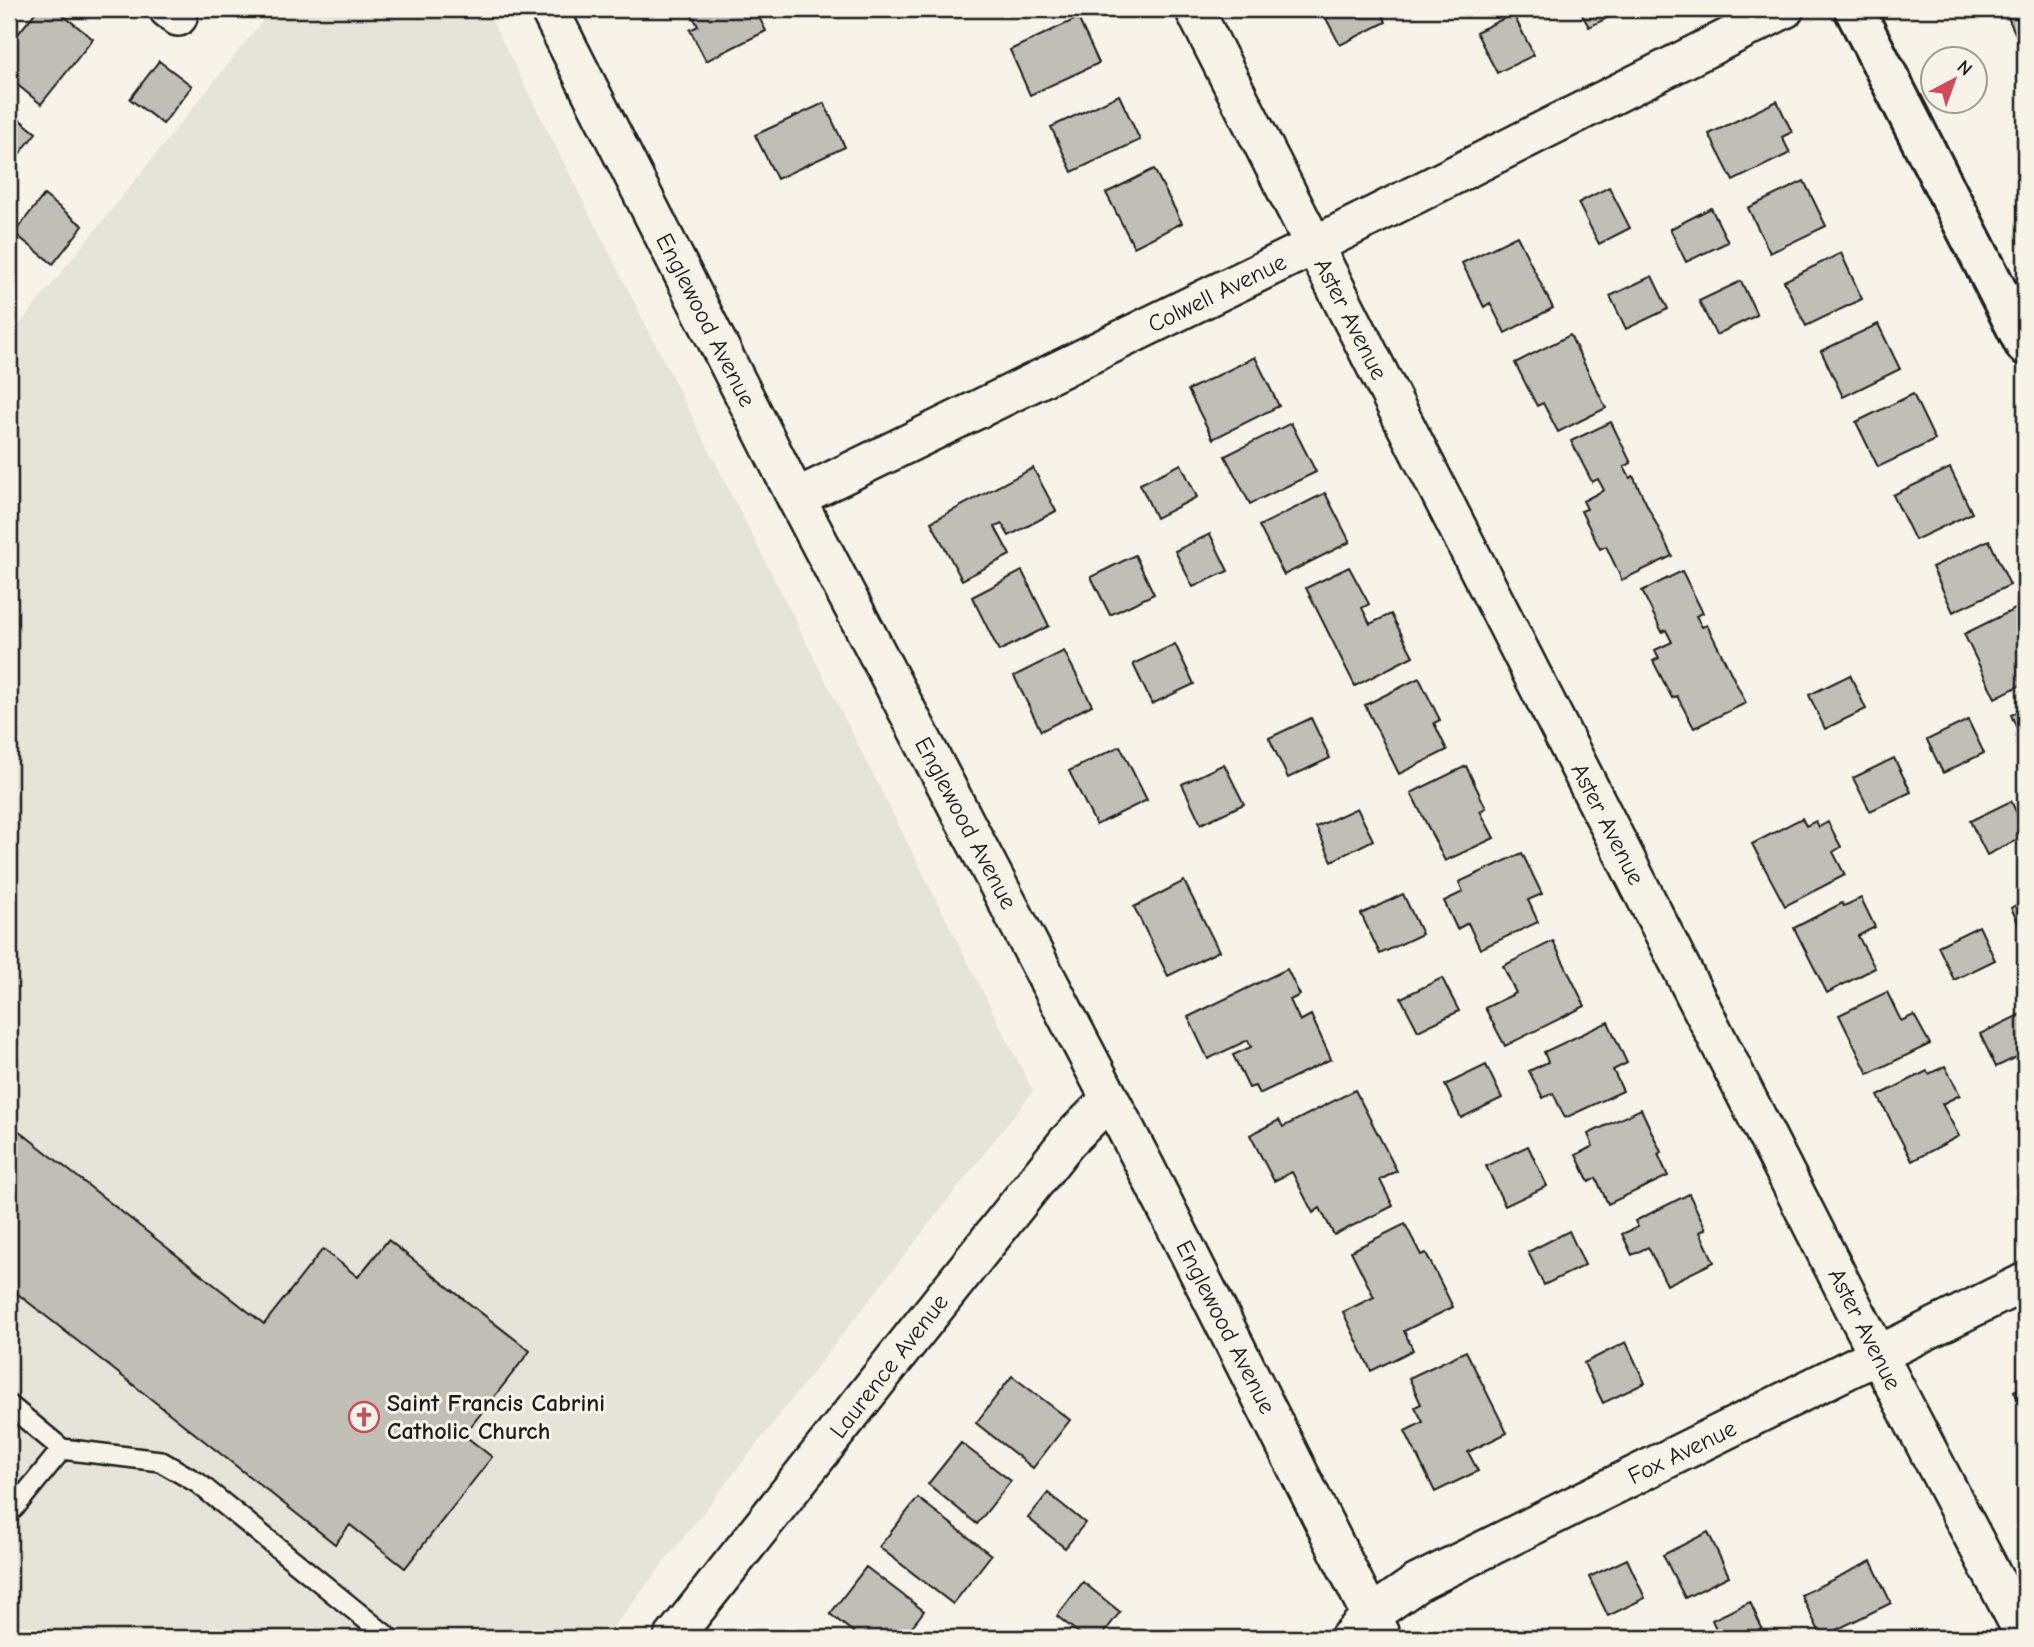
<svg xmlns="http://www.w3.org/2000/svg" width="2034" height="1647" viewBox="0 0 2034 1647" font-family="'Comic Neue',sans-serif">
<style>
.built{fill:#e6e3d9}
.building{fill:#c0beb5;stroke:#1c1c1c;stroke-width:2}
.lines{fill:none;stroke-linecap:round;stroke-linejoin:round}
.service-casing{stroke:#1c1c1c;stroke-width:24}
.minor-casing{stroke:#1c1c1c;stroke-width:42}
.tertiary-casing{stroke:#1c1c1c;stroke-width:44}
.service{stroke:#f7f3e8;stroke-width:19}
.minor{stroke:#f7f3e8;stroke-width:37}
.tertiary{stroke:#f7f3e8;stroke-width:38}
.labels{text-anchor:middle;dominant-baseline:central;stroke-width:6;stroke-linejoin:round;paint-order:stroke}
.street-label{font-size:24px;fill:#1c1c1c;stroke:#f7f3e8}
.poi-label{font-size:24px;font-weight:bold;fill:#1c1c1c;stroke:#f7f3e8;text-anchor:start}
</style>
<rect width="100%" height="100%" fill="#f7f3e8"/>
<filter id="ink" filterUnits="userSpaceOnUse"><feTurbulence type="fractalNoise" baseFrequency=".0143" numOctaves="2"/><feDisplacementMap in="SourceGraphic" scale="14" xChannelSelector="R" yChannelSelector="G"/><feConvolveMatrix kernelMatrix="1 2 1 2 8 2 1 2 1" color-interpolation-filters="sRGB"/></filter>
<g filter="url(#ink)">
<path class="built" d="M272 9H486L1033 1091 605 1638H9V338Z"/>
<path class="building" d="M38 9H55L93 39 41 104 9 78V45Z
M689 9H755L766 31 706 61 690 30 698 26Z
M1321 9H1380L1386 22 1340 45Z
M1579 9H1625L1589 27Z
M2004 9H2025V35L2018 39Z
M1513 14 1534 55 1497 73 1476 32Z
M1078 18 1099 63 1030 95 1010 50Z
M159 61 192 86 163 124 130 99Z
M1119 95 1140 140 1072 172 1051 127Z
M1777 101 1792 132 1782 137 1790 153 1733 181 1709 134Z
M824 103 845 147 777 179 755 135Z
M9 111 36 133 9 167Z
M1154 169 1182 223 1134 247 1106 193Z
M1804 181 1826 226 1770 253 1748 208Z
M1609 187 1630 228 1599 244 1578 203Z
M44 195 83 226 53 264 14 233Z
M1711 208 1728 242 1686 262 1670 229Z
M1517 236 1553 308 1505 333 1490 303 1484 307 1462 263Z
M1841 253 1862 299 1806 326 1784 281Z
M1652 276 1668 309 1626 329 1610 296Z
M1741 281 1757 315 1716 335 1699 301Z
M1878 324 1900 369 1843 397 1821 351Z
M1570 335 1606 408 1558 432 1543 403 1537 406 1515 363Z
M1255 357 1279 406 1213 439 1188 390Z
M1913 394 1935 440 1878 467 1856 422Z
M1611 422 1631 463 1624 467 1630 478 1633 476 1672 556 1622 580 1606 546 1600 549 1581 511 1587 509 1583 501 1604 490 1598 479 1592 482 1571 441Z
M1291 423 1316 472 1250 504 1225 456Z
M1181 464 1197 497 1156 518 1140 484Z
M1033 468 1056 511 1009 536 1002 524 995 527 1010 555 962 580 931 522Z
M1950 468 1972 513 1915 540 1893 495Z
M1325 493 1350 542 1284 575 1259 526Z
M1210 534 1228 571 1193 587 1175 551Z
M1989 540 2010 585 1953 612 1932 567Z
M1135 555 1154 594 1110 615 1091 577Z
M1349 567 1369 604 1362 608 1370 624 1391 614 1413 656 1355 686 1306 588Z
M1022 571 1049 626 999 651 972 597Z
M1682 571 1703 613 1696 616 1702 627 1707 625 1746 703 1694 728 1677 696 1672 698 1653 661 1659 658 1655 650 1672 642 1666 630 1662 632 1642 591Z
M2019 607 2025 620V683L1995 698 1964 634Z
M1175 644 1194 684 1152 704 1133 664Z
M1064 651 1092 705 1041 731 1014 676Z
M1850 675 1866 709 1825 729 1809 695Z
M1419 678 1440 720 1434 723 1447 750 1399 774 1365 705Z
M2025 708V746L2011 715Z
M1311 718 1330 758 1288 778 1269 738Z
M1968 720 1984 753 1943 773 1927 740Z
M1120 746 1147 800 1096 825 1069 771Z
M1894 758 1911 792 1870 811 1853 778Z
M1224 764 1244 804 1201 824 1182 784Z
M1466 766 1486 808 1480 811 1494 838 1445 861 1411 793Z
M2011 801 2025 830V836L1987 855 1970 821Z
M1357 808 1373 840 1332 861 1316 827Z
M1802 818 1806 826 1816 821 1819 827 1828 822 1841 847 1833 852 1845 875 1785 906 1752 844Z
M1522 853 1542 894 1528 900 1538 922 1480 949 1468 923 1457 929 1444 901 1463 892 1459 882Z
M1184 881 1219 951 1168 976 1134 907Z
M1403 894 1422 934 1380 954 1361 914Z
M1861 898 1875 927 1858 936 1875 968 1827 993 1794 928 1842 903 1844 906Z
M2025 900V937L2011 908Z
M1979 926 1995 960 1954 980 1938 946Z
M1553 941 1585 1006 1505 1046 1485 1008 1516 993 1503 966Z
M1287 969 1300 995 1290 1000 1300 1021 1311 1015 1331 1059 1259 1094 1255 1086 1249 1088 1233 1055 1251 1047 1248 1040 1208 1059 1188 1017Z
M1442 978 1459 1011 1418 1031 1401 998Z
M1887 992 1901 1021 1914 1015 1930 1044 1868 1074 1839 1015Z
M2021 1014 2025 1023V1053L1996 1067 1980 1034Z
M1608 1022 1627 1063 1613 1070 1623 1091 1565 1118 1553 1093 1543 1098 1529 1071 1548 1062 1544 1052Z
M1486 1065 1502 1098 1461 1118 1445 1085Z
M1945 1066 1960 1095 1942 1104 1959 1136 1912 1161 1878 1096 1927 1071 1929 1074Z
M1355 1090 1397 1171 1380 1180 1393 1206 1334 1235 1320 1208 1313 1213 1292 1172 1274 1181 1250 1135 1279 1120 1283 1127Z
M1641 1109 1661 1152 1658 1154 1668 1176 1608 1204 1596 1178 1589 1182 1576 1155 1593 1146 1588 1134Z
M9 1123 264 1324 323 1249 358 1277 388 1240 530 1351 464 1435 492 1457 405 1568 350 1525 335 1544 9 1287Z
M1528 1146 1547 1186 1505 1206 1486 1166Z
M1689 1194 1706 1229 1700 1232 1714 1262 1667 1285 1648 1247 1632 1255 1622 1234 1638 1227 1635 1221Z
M1405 1224 1421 1255 1426 1253 1453 1307 1404 1331 1413 1350 1371 1371 1343 1312 1374 1297 1351 1251Z
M1569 1231 1585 1265 1544 1285 1528 1252Z
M1626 1342 1645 1383 1603 1403 1584 1363Z
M1466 1351 1507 1433 1468 1452 1478 1471 1435 1492 1405 1431 1423 1422 1415 1407 1421 1404 1409 1378Z
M1012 1376 1070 1420 1033 1468 976 1423Z
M2025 1385V1415L2014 1391Z
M961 1443 1011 1481 977 1524 928 1484Z
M1048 1493 1085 1523 1065 1548 1028 1518Z
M918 1498 991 1555 953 1604 879 1547Z
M1708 1532 1729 1576 1685 1598 1663 1555Z
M1627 1559 1645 1598 1608 1616 1589 1577Z
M1871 1561 1891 1603 1822 1637 1801 1595Z
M866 1567 924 1611 903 1638H861L830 1614Z
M1083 1582 1120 1612 1100 1638H1085L1057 1616Z
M1750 1602 1762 1628 1740 1638H1720L1712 1620Z"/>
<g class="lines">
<g class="service-casing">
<path id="service" d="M9 1405 62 1449 14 1508 9 1510
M62 1449 160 1461 198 1483 389 1638"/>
</g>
<g class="minor-casing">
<path id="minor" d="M168 9 178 17
M549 9 796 498 1145 1166 1382 1638
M1194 9 1856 1312 2025 1637
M796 498 1313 246 1785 9
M673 1638 1067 1142 1110 1099
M1349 1638 1371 1615 1417 1583 2025 1282"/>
</g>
<g class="tertiary-casing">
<path id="tertiary" d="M1854 9 2025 345"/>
</g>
<use href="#service" class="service"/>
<use href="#minor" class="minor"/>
<use href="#tertiary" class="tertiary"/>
</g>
</g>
<defs>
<g id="church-ring" transform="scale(1.575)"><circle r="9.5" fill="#f7f3e8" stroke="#d1495b" stroke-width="1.5"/><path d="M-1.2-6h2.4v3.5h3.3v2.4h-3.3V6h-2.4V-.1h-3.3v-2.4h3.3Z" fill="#d1495b"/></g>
</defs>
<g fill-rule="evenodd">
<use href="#church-ring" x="364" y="1417"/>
</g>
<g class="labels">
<g class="street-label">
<text transform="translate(1217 293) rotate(-26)">Colwell Avenue</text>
<text transform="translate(1351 319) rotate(63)">Aster Avenue</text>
<text transform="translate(706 320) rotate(63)">Englewood Avenue</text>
<text transform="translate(966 823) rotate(62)">Englewood Avenue</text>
<text transform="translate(1608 824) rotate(63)">Aster Avenue</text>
<text transform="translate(1226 1327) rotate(63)">Englewood Avenue</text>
<text transform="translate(1865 1329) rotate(63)">Aster Avenue</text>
<text transform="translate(889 1366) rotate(-52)">Laurence Avenue</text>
<text transform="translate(1682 1452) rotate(-26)">Fox Avenue</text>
</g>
<g class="poi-label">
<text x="387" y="1403">Saint Francis Cabrini<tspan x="387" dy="28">Catholic Church</tspan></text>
</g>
</g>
<rect width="2034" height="1647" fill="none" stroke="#f7f3e8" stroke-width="35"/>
<rect x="18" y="18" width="1999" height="1612" fill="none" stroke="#1c1c1c" stroke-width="2.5" filter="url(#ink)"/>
<g transform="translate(1954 80) rotate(41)"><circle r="33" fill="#f7f3e8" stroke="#9f9d96" stroke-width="2"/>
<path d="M0-5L12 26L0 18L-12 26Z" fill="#d1495b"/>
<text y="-10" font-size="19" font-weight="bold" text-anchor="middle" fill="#1c1c1c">N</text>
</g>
</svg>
